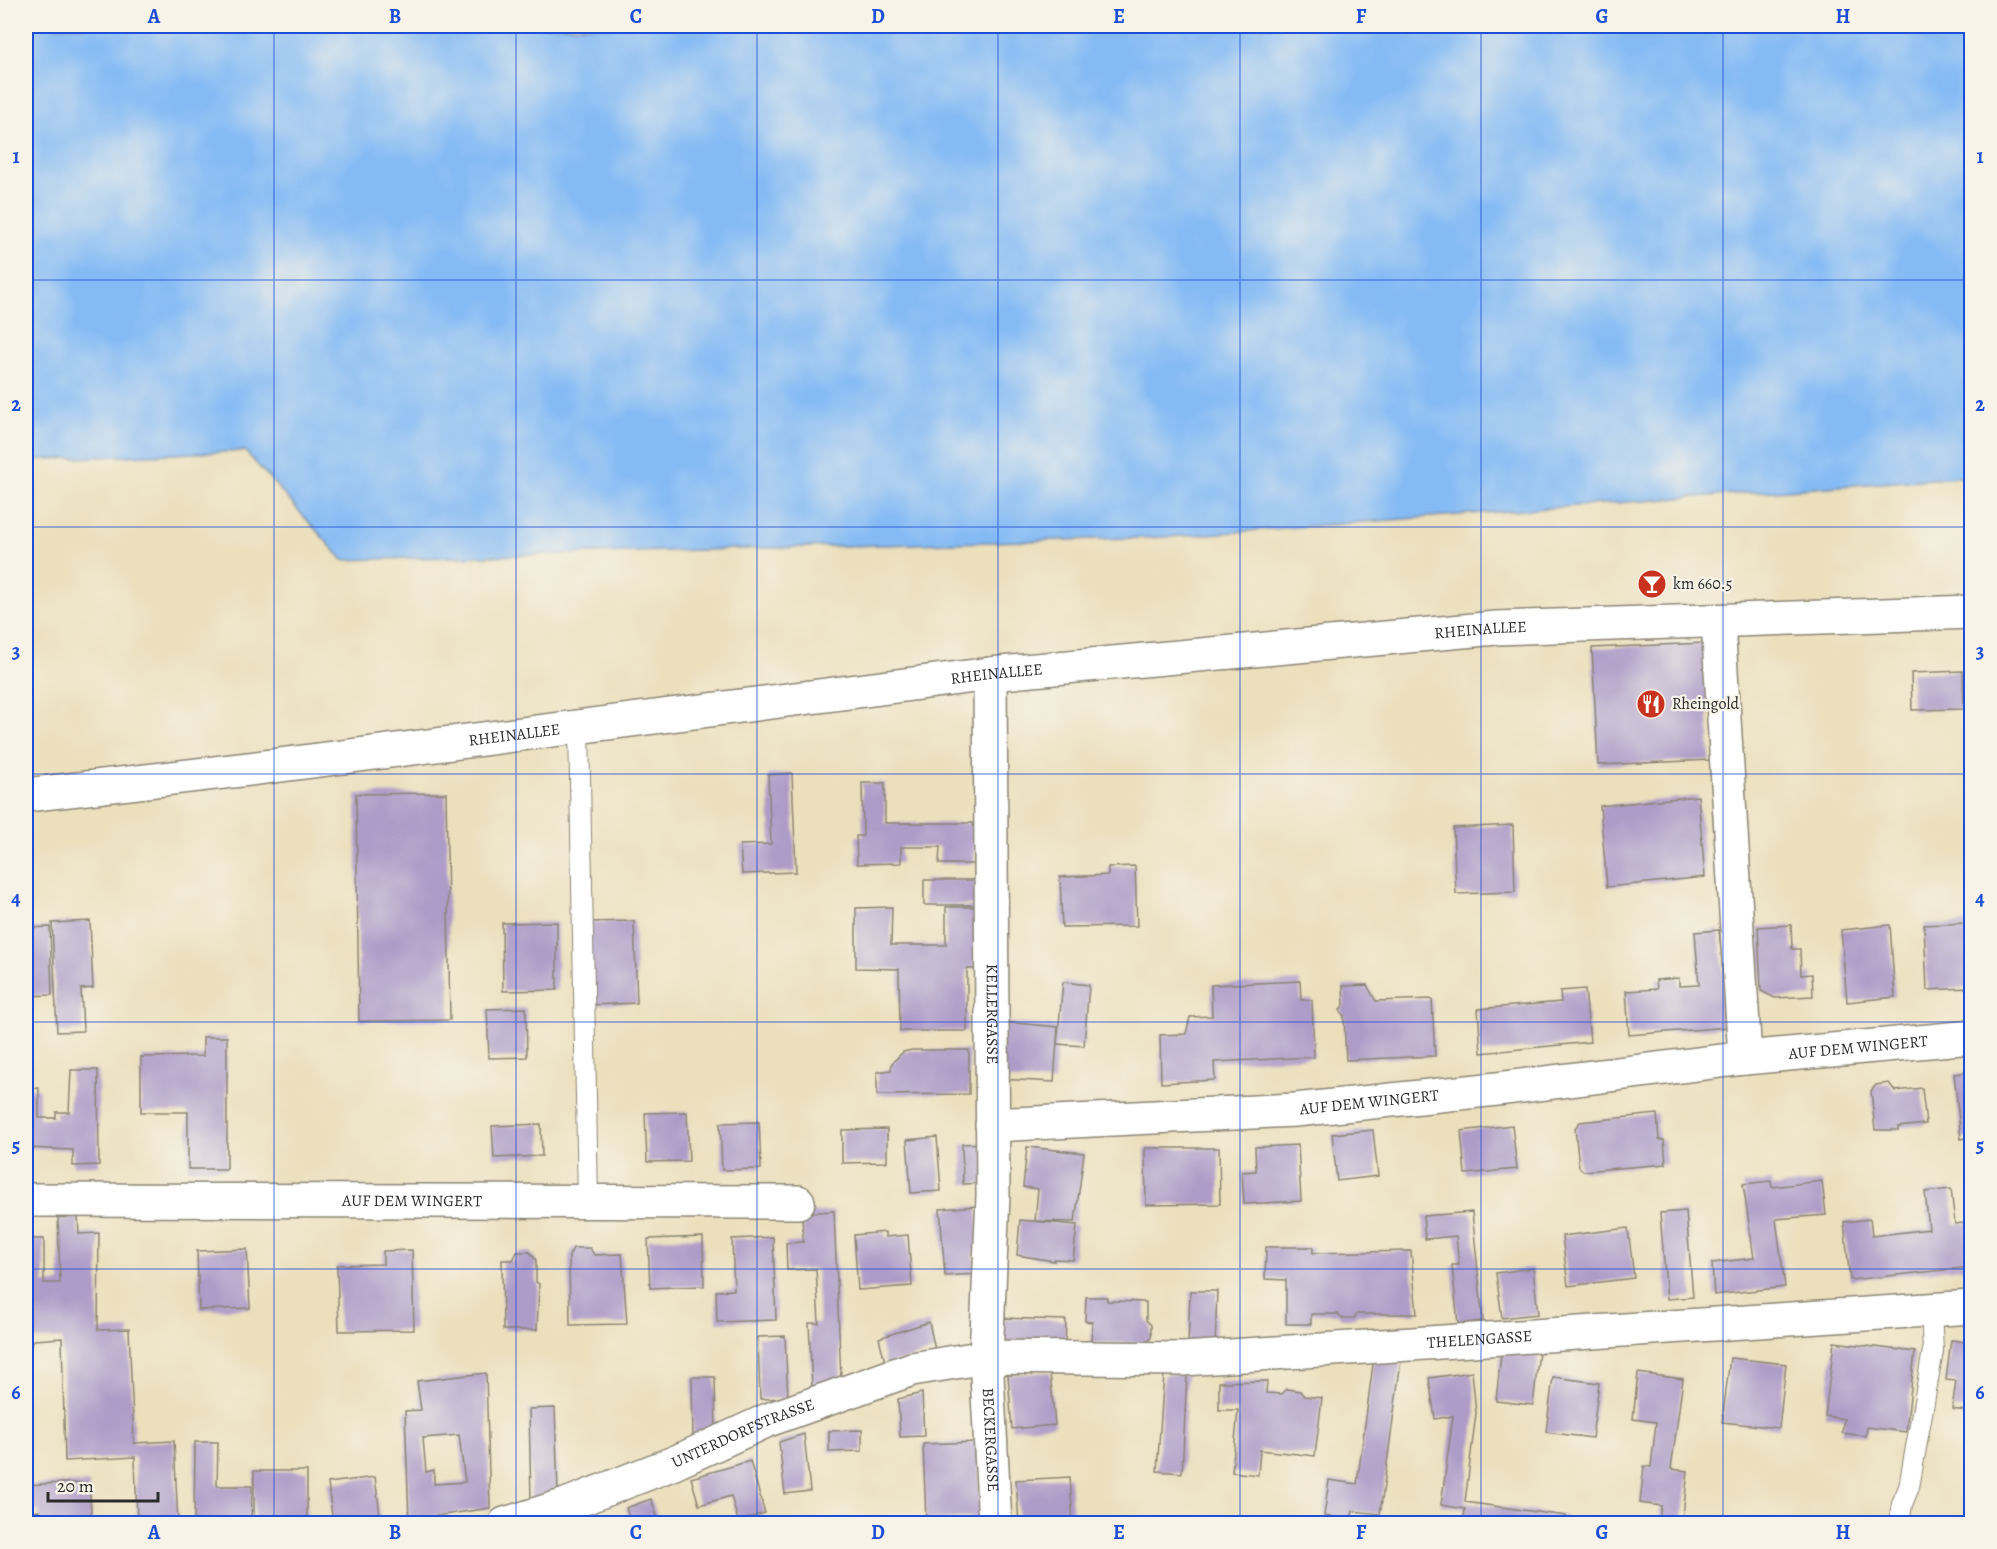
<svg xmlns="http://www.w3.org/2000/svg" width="1997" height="1549" viewBox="0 0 1997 1549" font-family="Alegreya,serif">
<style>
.water{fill:#85bbf4;stroke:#587390;stroke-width:1.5}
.building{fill:#ad9bc8;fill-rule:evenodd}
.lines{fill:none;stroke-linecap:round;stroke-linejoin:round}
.service-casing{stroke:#8b8574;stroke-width:22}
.minor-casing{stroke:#8b8574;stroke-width:36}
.service{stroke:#fff;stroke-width:20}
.minor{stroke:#fff;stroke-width:33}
.grid{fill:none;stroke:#1d4ed8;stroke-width:1.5;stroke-opacity:0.55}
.labels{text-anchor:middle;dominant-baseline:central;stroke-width:4.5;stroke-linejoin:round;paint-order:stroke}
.poi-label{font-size:16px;fill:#2b2b2b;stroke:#f7f3e8;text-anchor:start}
.street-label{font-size:16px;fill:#2b2b2b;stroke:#f7f3e8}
.neatline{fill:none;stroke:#1d4ed8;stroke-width:2}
.grid-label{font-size:20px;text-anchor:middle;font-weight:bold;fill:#1d4ed8}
</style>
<rect width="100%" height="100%" fill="#f7f3e8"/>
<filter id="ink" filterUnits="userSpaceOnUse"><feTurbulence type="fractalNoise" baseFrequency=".0167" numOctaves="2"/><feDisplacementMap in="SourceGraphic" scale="12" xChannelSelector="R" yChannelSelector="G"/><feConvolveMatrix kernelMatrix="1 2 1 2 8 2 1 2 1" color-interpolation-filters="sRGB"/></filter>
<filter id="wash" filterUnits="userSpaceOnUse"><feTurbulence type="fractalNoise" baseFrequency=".008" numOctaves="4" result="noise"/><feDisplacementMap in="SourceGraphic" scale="24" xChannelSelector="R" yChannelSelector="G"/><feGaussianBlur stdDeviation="1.35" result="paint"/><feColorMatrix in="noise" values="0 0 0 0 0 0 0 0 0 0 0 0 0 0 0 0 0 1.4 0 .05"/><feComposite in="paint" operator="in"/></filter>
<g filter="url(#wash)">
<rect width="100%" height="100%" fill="#ebdfbc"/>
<path class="water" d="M26 26H1971V476L1169 537 343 560 245 451 26 460Z"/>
<g id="blocks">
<path class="building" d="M1705 643 1710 760 1598 765 1592 648Z
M1963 671 1964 709 1912 710 1911 673Z
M792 773 796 872 742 874 740 845 771 844 768 775Z
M862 783H885V823H975L974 864H939L940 847H901V863L857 864 856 836H863Z
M446 793 450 1020 359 1021 356 794Z
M1698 796 1705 877 1607 887 1600 806Z
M1513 825 1515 892 1456 894 1453 828Z
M1135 866 1137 926 1062 927 1060 877 1108 875V867Z
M924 880H975L976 905H924Z
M892 907 891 945H946V907H976L975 969H967V1031H900L899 969 856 968V908Z
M90 921 93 988 81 989 83 1031 57 1032 52 923Z
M634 921 637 1003 591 1005 589 922Z
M557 922V990L503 991 502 923Z
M1966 923 1969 988 1927 990 1924 925Z
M1791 925 1792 949H1800L1801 975 1812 974 1813 996 1775 998 1761 991 1758 927Z
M1890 925 1895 997 1847 1002 1841 930Z
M50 927 52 995 26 996V928Z
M1719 930 1729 1027 1629 1035 1626 991 1657 989 1656 980 1679 978V986L1699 985 1695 932Z
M1300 981 1301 1000H1312L1314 1057 1214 1062 1215 1080 1161 1083 1160 1035 1186 1034 1190 1017 1212 1016 1211 985Z
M1063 982 1089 985 1084 1046 1057 1044Z
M1367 985 1376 1001 1432 999 1435 1056 1346 1060 1344 1016 1340 1010 1344 1004 1343 986Z
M1585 989 1590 1042 1481 1053 1478 1009 1561 1002 1560 991Z
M526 1008 527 1057 489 1058 487 1009Z
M1003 1022 1058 1027 1054 1082 998 1079Z
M203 1037H227V1169H188V1112H141V1057L203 1056Z
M912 1050H969V1094L877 1095V1072L891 1070 892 1063 903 1052Z
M71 1070H98L99 1165 73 1166V1150L26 1148V1089L39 1088V1118H56V1112H69Z
M1972 1072V1137L1961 1139 1954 1074Z
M1889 1083 1895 1091 1922 1088 1926 1124 1898 1127V1130H1875L1871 1091 1876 1085Z
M687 1112 689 1161 647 1162 645 1113Z
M1657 1114 1659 1140H1664L1666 1164 1583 1171 1579 1167 1575 1128 1580 1122Z
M759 1122 761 1169 722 1170 720 1123Z
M541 1124 542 1156 494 1158 492 1126Z
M1512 1125 1517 1169 1465 1174 1461 1131Z
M887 1129V1162L842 1163V1130Z
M1373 1130 1378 1176 1337 1181 1332 1134Z
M937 1137 941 1191 911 1193 907 1140Z
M984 1143 986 1183 963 1184 962 1144Z
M1298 1145 1301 1201 1244 1204 1242 1172 1256 1171 1255 1147Z
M1027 1147 1084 1153 1075 1222 1035 1221 1038 1189 1023 1187Z
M1145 1148H1219L1220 1204 1146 1205Z
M1771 1181 1772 1187 1822 1181 1826 1215 1776 1219 1785 1287 1714 1295 1712 1263 1754 1258 1743 1184Z
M1951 1189 1955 1224 1972 1222V1267L1850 1280 1844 1222 1870 1219 1872 1236 1929 1229 1925 1192Z
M978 1206 979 1250H974L976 1274 945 1276 940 1209Z
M834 1211 841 1380 812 1388 809 1323H819L816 1269 787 1270 786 1243 803 1242 802 1213Z
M1686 1211 1693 1297 1667 1299 1660 1213Z
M1472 1212 1483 1321 1458 1324 1452 1265H1459L1456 1236 1425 1239 1423 1216Z
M78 1216 79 1234 99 1233 98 1330 129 1329 134 1443 174 1441 178 1524H137L135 1457 65 1461 62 1338 34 1340 29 1348 26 1349V1239H44V1283H60L58 1217Z
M1020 1220 1077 1225 1073 1260 1054 1259V1261L1017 1255Z
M1628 1228 1634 1278 1568 1286 1562 1236Z
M885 1232V1237L908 1235 912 1286 858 1290 854 1235Z
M703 1237 704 1286 650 1288 648 1239Z
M773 1237 776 1320 717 1322 716 1291 734 1290 732 1239Z
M1266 1247H1313V1253L1411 1251 1417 1314H1357L1354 1318H1341L1338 1314H1311V1324H1286V1280L1265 1279Z
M573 1248H590L594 1255 622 1254 627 1324 570 1325 569 1256Z
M247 1249 250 1308 199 1310 197 1251Z
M412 1250 414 1330 339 1331 337 1265 383 1264V1251Z
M517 1252H530L536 1260V1282L539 1284 537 1330H503L502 1260H513Z
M1533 1268 1538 1314 1502 1318 1496 1273Z
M1190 1291H1217L1215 1348 1188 1349Z
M1086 1297H1107V1301L1146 1302V1320L1151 1325V1338L1145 1343H1091L1092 1322 1085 1321Z
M1003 1318 1066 1320 1065 1348 1002 1346Z
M929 1322 935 1350 886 1366 879 1338Z
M785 1336 788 1398 760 1399 758 1337Z
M1951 1340 1972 1343V1412L1952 1409 1956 1381 1946 1380Z
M1834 1342 1915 1352 1906 1432 1867 1427 1866 1436 1842 1433 1844 1419 1825 1416Z
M1539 1351 1533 1405 1496 1401 1501 1354Z
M1374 1357 1401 1361 1380 1514 1353 1511 1351 1519 1324 1516 1329 1480 1357 1484Z
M1730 1358 1786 1364 1779 1428 1722 1422Z
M1050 1372 1055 1425 1012 1429 1008 1375Z
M1472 1372 1476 1413 1465 1502 1566 1516V1524H1463L1465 1509 1441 1505 1453 1416 1435 1419 1429 1378Z
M486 1373 490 1508 409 1520 405 1411 421 1410 417 1381ZM459 1435 465 1482 434 1484V1470L426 1472 423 1438Z
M1638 1373 1683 1379 1671 1469 1688 1471 1682 1524H1659L1661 1506 1640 1503 1644 1466 1651 1467 1656 1422 1633 1419Z
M1164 1374 1187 1375 1182 1473 1157 1471Z
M692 1377H715L716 1438 693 1439Z
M1553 1377 1599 1383 1592 1438 1546 1432Z
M1267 1381 1266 1393 1282 1394 1287 1389 1300 1391 1304 1396 1322 1398 1315 1456 1260 1450 1258 1475 1232 1472 1238 1410H1219V1382Z
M922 1393 924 1436 900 1437 898 1399Z
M555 1408 558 1494 531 1502 529 1409Z
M862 1430V1451L829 1452V1431Z
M804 1434 810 1491 785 1494 779 1442Z
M195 1442H218L217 1486H252L251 1524H194Z
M978 1442 981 1517 926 1520 923 1444Z
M750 1461 765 1513 738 1521 731 1496 699 1505 691 1478Z
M254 1471H307V1524H254Z
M375 1477 381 1522 333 1524 328 1483Z
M1070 1477 1073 1524H1019L1016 1480Z
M63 1483H89L92 1524H39V1511L26 1512V1485Z
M651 1499 660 1524H631L626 1508Z
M606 1514 608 1524H579V1523Z"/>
</g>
</g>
<g filter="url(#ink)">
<use href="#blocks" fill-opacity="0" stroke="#8b8574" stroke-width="1.5"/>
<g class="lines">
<g class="service-casing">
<path id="service" d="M579 727 588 1201
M1899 1524 1902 1504 1909 1487 1933 1351 1931 1310"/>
</g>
<g class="minor-casing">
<g id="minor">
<path d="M1718 622 1745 1058"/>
<path id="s1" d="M990 674 993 1196 986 1357 995 1524"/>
<path id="s2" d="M26 795 249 769 990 674 1496 628 1972 612"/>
<path id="s3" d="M992 1125 1295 1110 1497 1089 1745 1058 1972 1037"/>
<path id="s4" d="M26 1200 798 1202"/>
<path id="s5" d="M505 1524 566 1505 674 1463 768 1420 912 1369 986 1357 1183 1359 1972 1307"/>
</g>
</g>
<use href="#service" class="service"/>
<use href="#minor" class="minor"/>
</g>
</g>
<path class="grid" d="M274 26V1524M516 26V1524M757 26V1524M998 26V1524M1240 26V1524M1481 26V1524M1723 26V1524M26 280H1972M26 527H1972M26 774H1972M26 1022H1972M26 1269H1972"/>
<defs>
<g id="bar-disc" transform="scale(1.5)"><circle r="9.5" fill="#c8321e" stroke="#f7f3e8"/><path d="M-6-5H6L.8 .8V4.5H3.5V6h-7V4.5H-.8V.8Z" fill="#fff"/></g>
<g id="restaurant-disc" transform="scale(1.5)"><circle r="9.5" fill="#c8321e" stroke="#f7f3e8"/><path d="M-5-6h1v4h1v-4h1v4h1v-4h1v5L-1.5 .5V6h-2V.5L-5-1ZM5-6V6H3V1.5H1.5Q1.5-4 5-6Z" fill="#fff"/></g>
</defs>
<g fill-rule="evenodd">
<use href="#bar-disc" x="1652" y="584"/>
<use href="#restaurant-disc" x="1651" y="704"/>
</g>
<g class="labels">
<g class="poi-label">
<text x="1673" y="584">km 660.5</text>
<text x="1672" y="704">Rheingold</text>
</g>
<g class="street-label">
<text stroke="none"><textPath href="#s2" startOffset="1464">RHEINALLEE</textPath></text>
<text stroke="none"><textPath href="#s2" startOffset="978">RHEINALLEE</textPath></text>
<text stroke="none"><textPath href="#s2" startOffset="492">RHEINALLEE</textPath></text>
<text stroke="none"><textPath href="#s1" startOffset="340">KELLERGASSE</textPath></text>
<text stroke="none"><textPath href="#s3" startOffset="870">AUF DEM WINGERT</textPath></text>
<text stroke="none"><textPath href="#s3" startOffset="378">AUF DEM WINGERT</textPath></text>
<text stroke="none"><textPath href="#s4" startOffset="386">AUF DEM WINGERT</textPath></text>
<text stroke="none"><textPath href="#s5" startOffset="1005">THELENGASSE</textPath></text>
<text stroke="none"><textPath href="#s5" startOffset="255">UNTERDORFSTRASSE</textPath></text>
<text stroke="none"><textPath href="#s1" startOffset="766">BECKERGASSE</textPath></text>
</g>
</g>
<rect width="1997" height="1549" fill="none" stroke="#f7f3e8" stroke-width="66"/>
<path d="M48 1492v9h110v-9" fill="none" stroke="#2b2b2b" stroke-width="3"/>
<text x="57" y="1492" font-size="18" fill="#2b2b2b" stroke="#f7f3e8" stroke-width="4.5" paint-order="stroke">20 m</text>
<rect x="33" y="33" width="1931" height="1483" class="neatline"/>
<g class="grid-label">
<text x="154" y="23">A</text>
<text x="395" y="23">B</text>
<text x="636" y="23">C</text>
<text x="878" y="23">D</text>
<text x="1119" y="23">E</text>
<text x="1361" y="23">F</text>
<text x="1602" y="23">G</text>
<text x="1843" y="23">H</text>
<text x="16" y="163">1</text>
<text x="1980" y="163">1</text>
<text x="16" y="411">2</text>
<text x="1980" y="411">2</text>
<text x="16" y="658">3</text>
<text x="1980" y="658">3</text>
<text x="16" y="905">4</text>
<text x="1980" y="905">4</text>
<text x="16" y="1152">5</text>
<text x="1980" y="1152">5</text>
<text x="16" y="1399">6</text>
<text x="1980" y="1399">6</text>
<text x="154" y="1539">A</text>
<text x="395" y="1539">B</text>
<text x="636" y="1539">C</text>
<text x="878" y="1539">D</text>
<text x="1119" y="1539">E</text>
<text x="1361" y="1539">F</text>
<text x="1602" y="1539">G</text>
<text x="1843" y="1539">H</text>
</g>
</svg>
